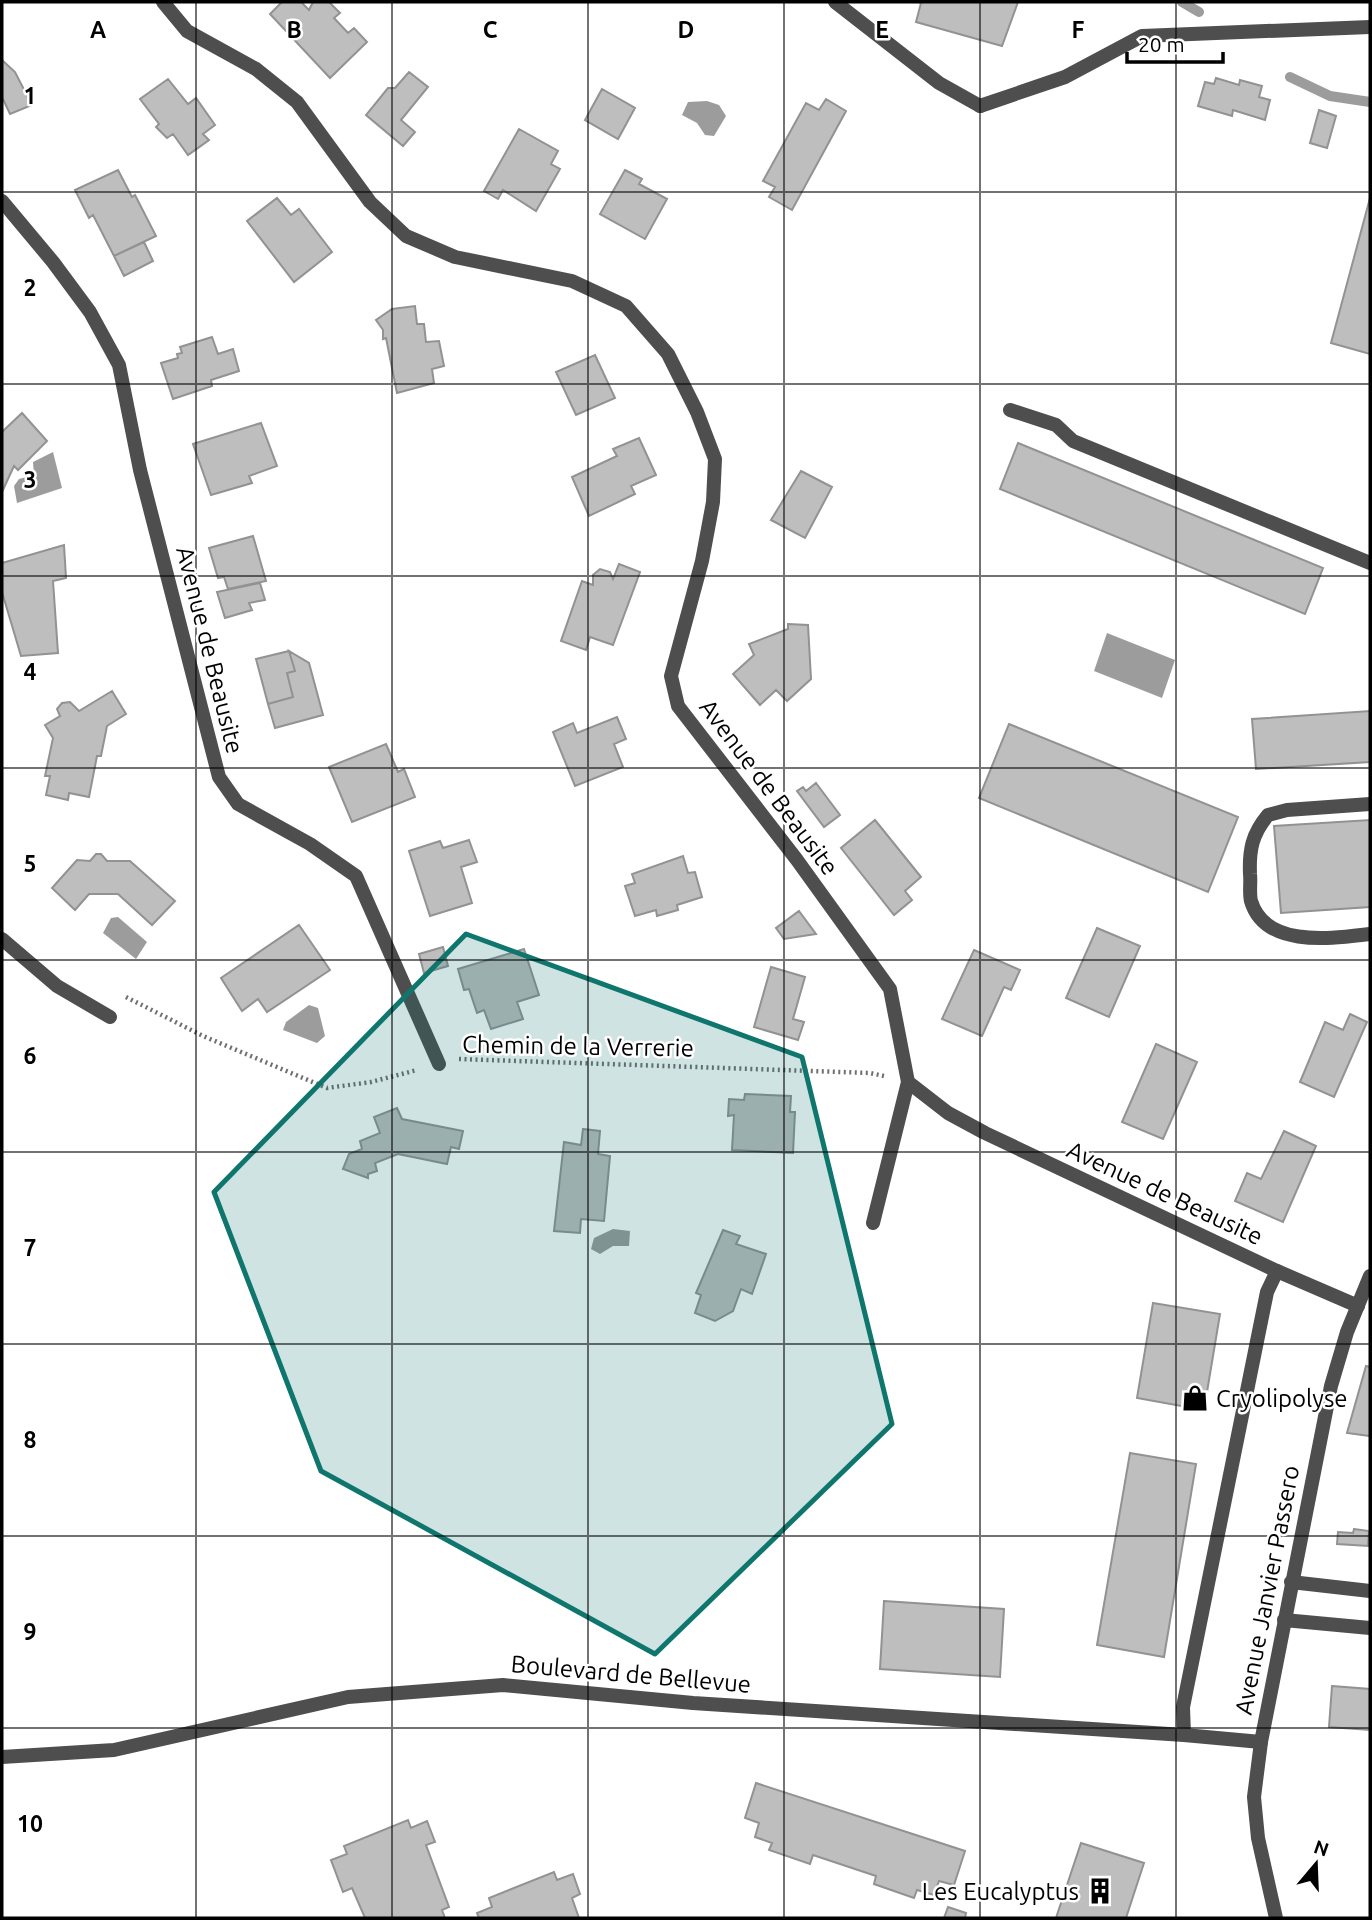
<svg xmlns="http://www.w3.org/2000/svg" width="1372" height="1920" viewBox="0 0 1372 1920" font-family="Ubuntu,sans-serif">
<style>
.water{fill:#9c9c9c}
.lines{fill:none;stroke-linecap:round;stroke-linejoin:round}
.stream{stroke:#9c9c9c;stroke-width:10}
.building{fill:#bebebe;stroke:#929292;stroke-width:2}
.path{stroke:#707070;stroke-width:4.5;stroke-dasharray:2 3.5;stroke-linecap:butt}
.service{stroke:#4e4e4e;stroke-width:14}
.minor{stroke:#4e4e4e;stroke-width:14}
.tertiary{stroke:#4e4e4e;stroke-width:14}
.marked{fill:#0f766e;fill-opacity:0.2;stroke:#0f766e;stroke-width:5;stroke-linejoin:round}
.grid{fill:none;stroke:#000;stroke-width:2;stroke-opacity:0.55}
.labels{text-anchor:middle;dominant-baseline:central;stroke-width:5;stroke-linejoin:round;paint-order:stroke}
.street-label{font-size:24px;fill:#000;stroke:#fff}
.poi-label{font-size:24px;fill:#000;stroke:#fff;text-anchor:start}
.grid-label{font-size:23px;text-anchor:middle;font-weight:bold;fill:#000;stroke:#fff;stroke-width:5;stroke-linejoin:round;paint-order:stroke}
</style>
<rect width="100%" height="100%" fill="#fff"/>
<path class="water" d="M707 101 719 105 726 116 714 136 705 135 697 123 682 115 688 102Z
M53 452 62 488 17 503 14 486 19 479 34 475 33 462Z
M1107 633 1175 660 1162 698 1094 671Z
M118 917 147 942 136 959 103 933 111 918Z
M309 1005 318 1008 325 1036 317 1043 283 1030 286 1022Z
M613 1229 630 1231 629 1246H613L600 1254 591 1249 594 1238Z"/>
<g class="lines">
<path class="stream" d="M1182 2 1199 12
M1290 77 1330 96 1370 102"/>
</g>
<path class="building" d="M282 2H301L309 10 313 2H329L340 13 334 18 348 33 354 28 367 42 330 78 270 14Z
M918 2H1018L1002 46 916 22 921 3Z
M2 60 15 72 32 105 10 114 2 97Z
M409 72 428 87 401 120 415 132 403 146 366 115 388 88H395Z
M1216 78 1239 85 1240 80 1262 86 1259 97 1270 100 1265 120 1233 110 1232 116 1198 106 1205 82 1214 84Z
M168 79 188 104 196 98 215 125 203 134 209 140 188 155 173 134 167 138 156 127 159 124 140 99Z
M602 89 635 108 618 139 585 120Z
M826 99 846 111 792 210 769 197 775 187 763 181 806 103 819 110Z
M1319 110 1336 116 1327 148 1310 143Z
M519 129 558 151 551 164 560 169 536 211 503 190 498 199 484 191Z
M118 170 132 197 135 195 156 236 114 256 93 215 89 218 75 190Z
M625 170 642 179 639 184 667 199 645 239 600 214Z
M277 198 291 215 299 209 332 252 294 282 247 221Z
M1370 198V354L1331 343Z
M144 242 153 261 124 276 114 256Z
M415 306 417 324H424L426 342 439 341 444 366 432 369 434 383 397 393 386 338 383 339V330L376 320 392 309Z
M212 337 218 354 233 349 239 371 211 380 212 386 173 399 161 363 178 358 177 354 182 353 180 347Z
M595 355 615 398 576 415 556 372Z
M22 413 47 441 18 470 14 466 2 492V432Z
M261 423 277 466 249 476 252 483 211 495 193 444Z
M639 438 656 475 631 486 635 494 589 516 572 477 617 456 613 449Z
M1018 443 1323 568 1305 614 1000 489Z
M801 471 832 487 805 538 771 520Z
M253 536 266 581 228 589 224 577 218 578 209 548Z
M64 545 66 578 53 581 58 653 21 656 2 592V563Z
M619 564 640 572 613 645 590 637 586 650 561 641 582 581 593 585V575L600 569 610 572 613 579Z
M260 583 265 600 249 603 252 610 225 618 217 592Z
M788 624 808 625 811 679 787 701 776 690 760 705 733 674 754 655 749 644 788 629Z
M289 651 309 663 323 715 275 728 268 704 293 697 287 673 295 671Z
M289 651 295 671 287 673 293 697 268 704 256 659Z
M112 691 126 714 107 726 101 756H97L89 797 69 793 68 800 46 795 50 776H45L53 738 45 725 60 716 57 709 62 703 70 702 79 711Z
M1370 711V762L1256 769 1252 719Z
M617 717 626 739 614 744 623 767 575 786 553 732 573 723 577 733Z
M1009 724 1238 817 1208 892 979 798Z
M386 744 398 772 404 769 415 797 352 822 329 767Z
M816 783 840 815 824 827 797 791 803 787 806 791Z
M875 820 921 877 905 891 912 900 894 915 841 848Z
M1370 820V907L1281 913 1274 826Z
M469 840 477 862 461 867 472 903 430 916 409 851 440 841 443 848Z
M96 854H101L107 861H130L175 901 152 925 118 894H89L75 910 52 888 77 860 90 861Z
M683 856 688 873 695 872 702 897 677 905 678 910 657 916 656 910 635 916 625 886 635 883 632 874Z
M799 911 816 934 784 939 776 928Z
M299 925 330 970 267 1012 258 999 242 1011 221 978Z
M1097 928 1140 946 1109 1017 1066 998Z
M443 947 448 966 424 973 419 954Z
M524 949 539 995 517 1002 523 1019 491 1029 484 1010 477 1013 469 989 464 990 458 969Z
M974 950 1020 970 1011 990 1004 987 982 1036 942 1019Z
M771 967 805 977 793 1019 804 1022 798 1040 754 1027Z
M1350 1014 1367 1022 1334 1097 1300 1082 1325 1022 1343 1030Z
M1156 1044 1197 1062 1163 1139 1122 1122Z
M745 1094 791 1096 790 1112H795L793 1153 732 1150 734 1115 728 1116 729 1099 744 1100Z
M397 1108 402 1119 463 1131 459 1149 451 1147 447 1164 398 1154 375 1163 377 1171 368 1174V1178L343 1169 349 1154 362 1149 360 1141 380 1133 374 1117Z
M583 1129 600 1131 598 1154 610 1156 604 1221 581 1219 580 1233 554 1231 564 1142 581 1145Z
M1284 1131 1316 1146 1283 1222 1235 1201 1247 1173 1261 1179Z
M723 1230 740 1236 736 1244 766 1254 752 1294 741 1289 733 1311 715 1321 695 1313 701 1295 696 1293Z
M1153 1303 1220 1314 1204 1410 1137 1398Z
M1366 1366 1370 1367V1436L1347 1433Z
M1130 1453 1196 1464 1164 1657 1097 1645Z
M1354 1529 1369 1531 1368 1546 1337 1544 1338 1532 1353 1533Z
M884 1601 1004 1609 1000 1677 880 1669Z
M1332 1686 1370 1689V1730L1329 1727Z
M756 1783 965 1851 954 1885 939 1881 934 1895 917 1890 914 1898 874 1884 876 1876 813 1855 810 1864 769 1850 772 1843 755 1837 759 1823 745 1818Z
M408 1820 411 1828 427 1821 435 1842 426 1845 449 1907 442 1910 445 1918H365L352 1888 343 1892 331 1860 347 1854 344 1846Z
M1081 1843 1144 1863 1126 1918H1056Z
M554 1872 557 1880 573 1874 580 1894 572 1898 579 1918H479L477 1913 492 1907 489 1898Z
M948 1907 966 1913 965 1918H944Z"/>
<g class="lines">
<path class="path" d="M126 997 203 1036 327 1088 371 1082 417 1070
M459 1059 870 1073 884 1076"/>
<path class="service" d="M835 2 939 83 980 106
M1010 410 1056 425 1073 441 1370 563
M1370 804 1287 810 1268 815C1252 834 1249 850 1250 874 1251 882 1249 893 1251 901 1265 949 1334 938 1370 934
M2 939 57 986 110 1017
M1291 1582 1370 1591
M1284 1620 1370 1628
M1184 1735 1183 1707 1267 1292 1277 1271"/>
<path class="minor" d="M163 2 187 31 256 69 297 102 370 202 406 236 455 257 572 281 626 306 668 354 697 412 715 459 713 502 702 561 671 676 678 706 797 860 890 989 908 1082 948 1113 985 1133 1277 1271 1358 1306
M980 106 1065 77 1142 36 1370 27
M2 201 53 262 90 312 119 365 140 470 219 777 238 804 310 844 356 876 439 1064
M873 1223 908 1082
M2 1757 114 1750 348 1697 503 1685 693 1703 1184 1735 1261 1742"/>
<path class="tertiary" d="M1276 1918 1258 1838 1254 1797 1261 1742 1331 1386 1347 1332 1370 1276"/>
</g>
<path class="marked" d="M466 934 802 1057 892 1424 655 1654 321 1471 214 1192Z"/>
<path class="grid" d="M196 2V1918M392 2V1918M588 2V1918M784 2V1918M980 2V1918M1176 2V1918M2 192H1370M2 384H1370M2 576H1370M2 768H1370M2 960H1370M2 1152H1370M2 1344H1370M2 1536H1370M2 1728H1370"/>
<defs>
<g id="shop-bare" transform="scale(2.1)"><path d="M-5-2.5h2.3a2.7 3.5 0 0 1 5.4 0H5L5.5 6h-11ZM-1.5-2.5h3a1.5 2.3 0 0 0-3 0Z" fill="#000" stroke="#fff" stroke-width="2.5" paint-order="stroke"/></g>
<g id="building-bare" transform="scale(2.1)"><path d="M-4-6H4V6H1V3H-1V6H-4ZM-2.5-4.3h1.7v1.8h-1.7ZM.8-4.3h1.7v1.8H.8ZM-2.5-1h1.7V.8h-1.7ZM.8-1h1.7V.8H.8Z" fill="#000" stroke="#fff" stroke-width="2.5" paint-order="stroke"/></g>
</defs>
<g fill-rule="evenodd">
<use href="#shop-bare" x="1195" y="1398"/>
<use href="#building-bare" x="1100" y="1891"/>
</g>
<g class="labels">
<g class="street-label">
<text transform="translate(210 650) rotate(76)">Avenue de Beausite</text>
<text transform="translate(769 787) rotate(53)">Avenue de Beausite</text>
<text transform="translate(578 1046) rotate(1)">Chemin de la Verrerie</text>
<text transform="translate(1165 1193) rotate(25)">Avenue de Beausite</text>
<text transform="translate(1267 1590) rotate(-79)">Avenue Janvier Passero</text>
<text transform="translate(631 1674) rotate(5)">Boulevard de Bellevue</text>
</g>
<g class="poi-label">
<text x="1216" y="1398">Cryolipolyse</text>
<text x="1079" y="1891" text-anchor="end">Les Eucalyptus</text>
</g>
</g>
<g class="grid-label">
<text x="98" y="38">A</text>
<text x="294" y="38">B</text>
<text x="490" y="38">C</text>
<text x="686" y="38">D</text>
<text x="882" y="38">E</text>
<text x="1078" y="38">F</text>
<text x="30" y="104">1</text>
<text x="30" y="296">2</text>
<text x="30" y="488">3</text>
<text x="30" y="680">4</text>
<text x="30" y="872">5</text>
<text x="30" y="1064">6</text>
<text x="30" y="1256">7</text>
<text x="30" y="1448">8</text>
<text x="30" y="1640">9</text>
<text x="30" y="1832">10</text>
</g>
<rect width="1372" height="1920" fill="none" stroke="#000000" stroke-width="7"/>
<g transform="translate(1316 1864) rotate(19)" stroke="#ffffff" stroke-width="5" paint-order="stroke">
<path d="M0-5L12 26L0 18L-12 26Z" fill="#000000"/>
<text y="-10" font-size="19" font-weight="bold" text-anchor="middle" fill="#000000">N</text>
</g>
<path d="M1127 52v10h96v-10" fill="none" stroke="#000000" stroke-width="3.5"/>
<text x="1138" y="52" font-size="21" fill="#000000" stroke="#ffffff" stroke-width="5" paint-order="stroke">20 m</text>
</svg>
